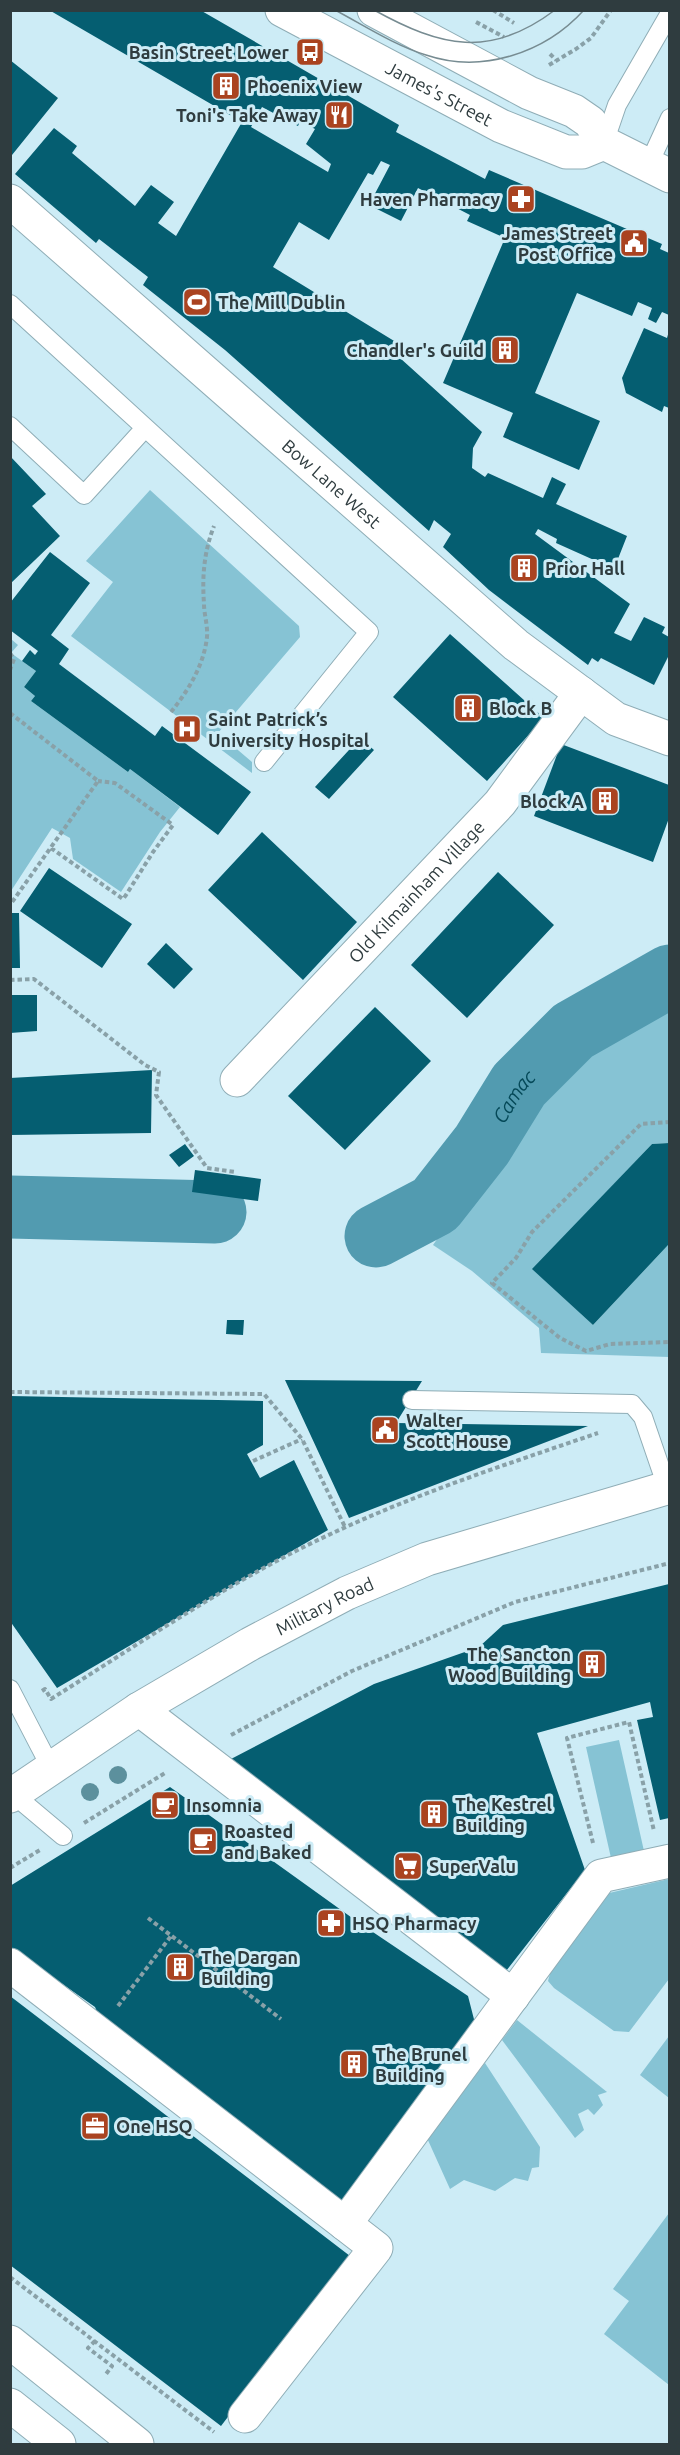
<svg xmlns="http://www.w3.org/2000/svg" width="680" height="2455" viewBox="0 0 680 2455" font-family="Ubuntu,sans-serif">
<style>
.green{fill:#86c3d4}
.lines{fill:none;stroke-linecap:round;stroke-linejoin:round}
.river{stroke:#529bb0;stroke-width:63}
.building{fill:#055e71;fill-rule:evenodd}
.lane-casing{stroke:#8fadb6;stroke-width:20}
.street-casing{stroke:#8fadb6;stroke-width:35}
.secondary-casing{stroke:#8fadb6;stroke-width:35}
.path{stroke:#89a1a8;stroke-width:4;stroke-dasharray:4.5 3;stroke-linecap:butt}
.lane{stroke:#fff;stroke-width:18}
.street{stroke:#fff;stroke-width:33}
.secondary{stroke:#fff;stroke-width:33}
.tram{stroke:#778c92;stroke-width:1.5}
.tree{fill:#5c909d}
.labels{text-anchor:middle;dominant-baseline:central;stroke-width:6;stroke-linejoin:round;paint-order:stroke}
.poi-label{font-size:18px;font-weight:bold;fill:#2f3c3f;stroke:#cdecf6;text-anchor:start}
.street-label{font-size:18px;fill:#2f3c3f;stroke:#cdecf6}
.water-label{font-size:20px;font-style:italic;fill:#054958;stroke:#cdecf6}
</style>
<rect width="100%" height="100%" fill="#cdecf6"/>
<path class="green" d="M150 490 299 626 300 637 218 733 252 762V773L71 636 113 582 86 561Z
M11 639 18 645 11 653 36 671 24 687 35 696 31 701 128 772 130 769 180 807 160 832 121 892 73 859 70 838 52 828 11 891Z
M669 994V1143L652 1144 533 1269 593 1325 669 1244V1357L541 1353 539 1328 472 1271 433 1245 514 1129 626 1014Z
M619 1740 644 1851 611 1858 586 1747Z
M669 1879V1979L629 2032 614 2031 554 1988 548 1981 551 1970 605 1894Z
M517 2020 607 2092 598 2095 603 2105 594 2115 588 2109 578 2114 584 2130 575 2138 502 2040Z
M669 2036V2098L640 2075Z
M485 2063 540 2147 539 2167 532 2168 528 2181 515 2178 495 2191 464 2180 450 2189 427 2138Z
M669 2213H670L669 2385 604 2334 629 2301 613 2289Z"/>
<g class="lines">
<g class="river">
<path d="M10 1207 215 1212"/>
<path id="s1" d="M376 1236 435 1205 482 1145 519 1085 573 1031 670 976"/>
</g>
</g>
<path class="building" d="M49 10H200L399 125 396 132 485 179 489 170 662 244 660 249 669 253V315L662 312 656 323 648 319 652 308 638 302 632 316 577 293 535 393 600 421 579 470 503 437 513 413 443 383 505 238 467 221 470 215 418 188 401 221 369 205 390 165 381 161 373 175 368 173 329 240 299 222 273 267 404 347 400 358 482 432 473 448 472 468 485 477 488 473 543 498 552 477 566 484 556 504 627 536 614 569 556 543 557 539 538 529 535 534 630 604 614 633 631 641 644 617 665 627 662 633 669 637V655L654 685 601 658 598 662 592 658 588 665 489 590 443 547 451 534 434 520 429 531 225 350 143 285 148 277 99 239 96 243 15 174 54 128 77 146 72 153 135 206 151 185 174 202 158 223 176 236 242 122ZM262 107 298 126 300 121 315 129 306 144 331 164 328 172 251 127Z
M10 60 58 98 12 155 10 154Z
M644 328 667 338 669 331V408L664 406 662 412 626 393 622 378Z
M10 456 46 494 32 506 60 536 10 584Z
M50 552 90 583 51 635 69 649 59 664 155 736 162 726 251 792 218 835 130 769 128 772 31 701 35 696 24 687 36 671 22 661 30 650 35 655 38 651 10 630V603Z
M450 634 544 718 487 781 393 697Z
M360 738 374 750 329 799 315 787Z
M561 744 669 785V818L653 862 534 816Z
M262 832 357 922 303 980 208 890Z
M49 868 132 924 102 968 20 911Z
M498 872 554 925 467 1018 411 965Z
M10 913H19L20 968H10Z
M166 943 193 969 174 989 147 964Z
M10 995H37V1031L10 1033Z
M375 1007 431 1061 345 1150 288 1096Z
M152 1070 151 1133 10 1135V1078Z
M669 1143V1244L593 1325 532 1269 652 1144Z
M185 1144 194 1156 179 1167 169 1155Z
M195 1170 261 1179 258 1201 192 1192Z
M227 1320H244L243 1335 226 1334Z
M285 1380 422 1381 396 1423 588 1426 349 1518Z
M10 1396 263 1401V1445L247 1454 260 1478 294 1460 328 1530 57 1688 10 1621Z
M669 1584V1818L660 1820 637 1720 653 1717 650 1702 537 1733 585 1870 506 1971 231 1759 374 1684 479 1647 503 1625Z
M170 1787 355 1920 468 1996 477 2031 350 2228 105 2030 95 2007 10 1947V1886Z
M10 1996 350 2256 221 2426 10 2265Z"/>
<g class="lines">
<g class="lane-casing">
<path id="lane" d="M604 143 617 105 670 13
M648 166 670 118
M10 304 369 632 264 762
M10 426 84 495 145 428
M412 1400 632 1404 643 1417 667 1487
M10 1689 51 1768
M13 1794 63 1836"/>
</g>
<g class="street-casing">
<g id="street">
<path id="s2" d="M237 1080 500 803 581 693"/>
<path d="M139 1709 513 1996"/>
<path d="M10 1965 376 2248 245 2416"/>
<path d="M345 2224 601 1876 670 1861"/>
</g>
</g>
<g class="secondary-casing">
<g id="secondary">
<path id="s3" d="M282 10 501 126 566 152H582L604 143"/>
<path d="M374 10 529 93 574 111 590 122 604 143 670 176"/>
<path id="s4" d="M10 201 516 645 616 719 670 739"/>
<path id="s5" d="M10 1796 139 1709 250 1644 347 1593 427 1559 670 1487"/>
<path d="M10 2342 137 2444"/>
<path d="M10 2405 59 2444"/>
</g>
</g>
<path class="path" d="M493 10 514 23
M476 22 504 37
M550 54 556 60
M549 65 576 49 591 38 611 10
M10 653 14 659 10 670
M171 712C188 691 204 665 207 637 208 626 204 614 204 604 202 576 204 552 214 526
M10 713 98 781 10 905
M51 848 123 899 126 895 153 852 173 825 115 783 98 781
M10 980 34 979 145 1065 159 1072 156 1095 207 1168 235 1172
M670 1122 641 1124 532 1232 516 1258 492 1283 560 1338 586 1351 610 1344 670 1342
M10 1392 264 1394 302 1439 345 1527
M253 1461 302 1439
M42 1691 45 1689 51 1699C147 1639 242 1573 346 1527 427 1490 513 1462 598 1433
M231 1735 352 1671 515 1602 670 1563
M84 1823 165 1773
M593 1843 567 1738 629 1722 654 1831
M10 1868 40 1850
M148 1918 281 2019
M118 2006 171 1936
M10 2277 214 2432
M95 2341 88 2348 112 2366 106 2374"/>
<use href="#lane" class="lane"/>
<use href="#street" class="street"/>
<use href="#secondary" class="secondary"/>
<path class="tram" d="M335 10C365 26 394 45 426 55 482 74 545 53 584 10
M374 10C441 47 490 59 555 10"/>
</g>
<g class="tree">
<circle cx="118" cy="1775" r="9"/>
<circle cx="90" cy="1792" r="9"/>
</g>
<defs>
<g id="bus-square" transform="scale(1.5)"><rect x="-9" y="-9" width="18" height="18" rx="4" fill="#aa4320" stroke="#cdecf6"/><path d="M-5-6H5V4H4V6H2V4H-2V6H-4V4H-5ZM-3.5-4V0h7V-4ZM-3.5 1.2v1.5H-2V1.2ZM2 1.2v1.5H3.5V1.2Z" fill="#fff"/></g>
<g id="building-square" transform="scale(1.5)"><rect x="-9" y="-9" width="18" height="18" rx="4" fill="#aa4320" stroke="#cdecf6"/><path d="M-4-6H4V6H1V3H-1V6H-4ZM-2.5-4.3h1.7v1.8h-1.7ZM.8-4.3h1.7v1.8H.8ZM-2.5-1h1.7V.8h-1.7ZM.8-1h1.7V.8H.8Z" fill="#fff"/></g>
<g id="restaurant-square" transform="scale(1.5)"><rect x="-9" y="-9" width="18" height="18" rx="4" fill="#aa4320" stroke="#cdecf6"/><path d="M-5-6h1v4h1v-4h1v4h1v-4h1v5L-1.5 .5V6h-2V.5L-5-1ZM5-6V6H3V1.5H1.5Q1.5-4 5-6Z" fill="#fff"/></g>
<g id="pharmacy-square" transform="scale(1.5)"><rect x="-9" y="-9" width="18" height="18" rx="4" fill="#aa4320" stroke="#cdecf6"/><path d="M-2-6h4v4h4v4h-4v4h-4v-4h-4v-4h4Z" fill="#fff"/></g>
<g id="civic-square" transform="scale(1.5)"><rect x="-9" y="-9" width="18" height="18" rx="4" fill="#aa4320" stroke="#cdecf6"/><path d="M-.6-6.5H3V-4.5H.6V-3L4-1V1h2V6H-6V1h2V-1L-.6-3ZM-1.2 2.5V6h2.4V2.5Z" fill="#fff"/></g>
<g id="stadium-square" transform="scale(1.5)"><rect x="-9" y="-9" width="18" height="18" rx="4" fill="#aa4320" stroke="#cdecf6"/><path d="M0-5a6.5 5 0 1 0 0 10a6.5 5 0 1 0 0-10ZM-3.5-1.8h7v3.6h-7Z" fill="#fff"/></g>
<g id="hospital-square" transform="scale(1.5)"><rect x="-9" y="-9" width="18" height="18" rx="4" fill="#aa4320" stroke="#cdecf6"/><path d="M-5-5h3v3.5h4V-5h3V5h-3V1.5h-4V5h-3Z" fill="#fff"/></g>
<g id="cafe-square" transform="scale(1.5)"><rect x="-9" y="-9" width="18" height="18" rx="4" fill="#aa4320" stroke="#cdecf6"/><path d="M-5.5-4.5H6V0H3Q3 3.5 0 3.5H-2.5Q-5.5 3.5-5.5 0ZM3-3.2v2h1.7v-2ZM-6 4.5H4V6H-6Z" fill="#fff"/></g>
<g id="supermarket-square" transform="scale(1.5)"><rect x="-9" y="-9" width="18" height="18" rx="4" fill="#aa4320" stroke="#cdecf6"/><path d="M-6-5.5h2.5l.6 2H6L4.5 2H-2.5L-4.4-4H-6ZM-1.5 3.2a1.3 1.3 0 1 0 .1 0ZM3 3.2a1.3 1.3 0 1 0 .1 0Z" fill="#fff"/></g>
<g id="office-square" transform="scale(1.5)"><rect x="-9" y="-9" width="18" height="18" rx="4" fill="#aa4320" stroke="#cdecf6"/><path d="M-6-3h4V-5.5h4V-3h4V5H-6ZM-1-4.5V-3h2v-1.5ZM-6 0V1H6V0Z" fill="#fff"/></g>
</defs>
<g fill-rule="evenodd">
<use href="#bus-square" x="310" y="52"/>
<use href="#building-square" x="226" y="86"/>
<use href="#restaurant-square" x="339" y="115"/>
<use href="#pharmacy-square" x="521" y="199"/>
<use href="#civic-square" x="634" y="243"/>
<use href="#stadium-square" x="197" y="302"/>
<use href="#building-square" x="505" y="350"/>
<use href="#building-square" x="524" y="568"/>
<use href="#building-square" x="468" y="708"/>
<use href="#hospital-square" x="187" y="729"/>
<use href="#building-square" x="605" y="801"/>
<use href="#civic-square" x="385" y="1430"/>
<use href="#building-square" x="592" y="1664"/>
<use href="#cafe-square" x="165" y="1805"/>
<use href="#building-square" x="434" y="1814"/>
<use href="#cafe-square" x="203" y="1841"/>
<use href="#supermarket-square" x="408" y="1866"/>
<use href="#pharmacy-square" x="331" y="1923"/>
<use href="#building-square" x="180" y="1967"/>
<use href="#building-square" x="354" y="2064"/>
<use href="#office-square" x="95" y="2126"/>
</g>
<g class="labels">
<g class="poi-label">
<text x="289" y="52" text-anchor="end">Basin Street Lower</text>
<text x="247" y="86">Phoenix View</text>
<text x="318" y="115" text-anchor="end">Toni's Take Away</text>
<text x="500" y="199" text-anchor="end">Haven Pharmacy</text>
<text x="613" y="233" text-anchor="end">James Street<tspan x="613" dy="21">Post Office</tspan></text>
<text x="218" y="302">The Mill Dublin</text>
<text x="484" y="350" text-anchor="end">Chandler's Guild</text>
<text x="545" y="568">Prior Hall</text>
<text x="489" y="708">Block B</text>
<text x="208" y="719">Saint Patrick’s<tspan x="208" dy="21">University Hospital</tspan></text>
<text x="584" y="801" text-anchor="end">Block A</text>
<text x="406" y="1420">Walter<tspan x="406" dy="21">Scott House</tspan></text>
<text x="571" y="1654" text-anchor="end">The Sancton<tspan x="571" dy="21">Wood Building</tspan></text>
<text x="455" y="1804">The Kestrel<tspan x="455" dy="21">Building</tspan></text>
<text x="186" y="1805">Insomnia</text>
<text x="224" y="1831">Roasted<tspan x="224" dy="21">and Baked</tspan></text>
<text x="429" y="1866">SuperValu</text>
<text x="352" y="1923">HSQ Pharmacy</text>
<text x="201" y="1957">The Dargan<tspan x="201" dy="21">Building</tspan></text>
<text x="375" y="2054">The Brunel<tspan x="375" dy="21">Building</tspan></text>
<text x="116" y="2126">One HSQ</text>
</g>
<g class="street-label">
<text stroke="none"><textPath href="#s3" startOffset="178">James's Street</textPath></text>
<text stroke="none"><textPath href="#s4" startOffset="428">Bow Lane West</textPath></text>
<text stroke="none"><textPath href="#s2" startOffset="260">Old Kilmainham Village</textPath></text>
<text stroke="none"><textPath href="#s5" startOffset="368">Military Road</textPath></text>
</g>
<g class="water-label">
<text stroke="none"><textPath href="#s1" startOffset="201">Camac</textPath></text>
</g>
</g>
<rect width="680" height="2455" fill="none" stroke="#2f3c3f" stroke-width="24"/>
</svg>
